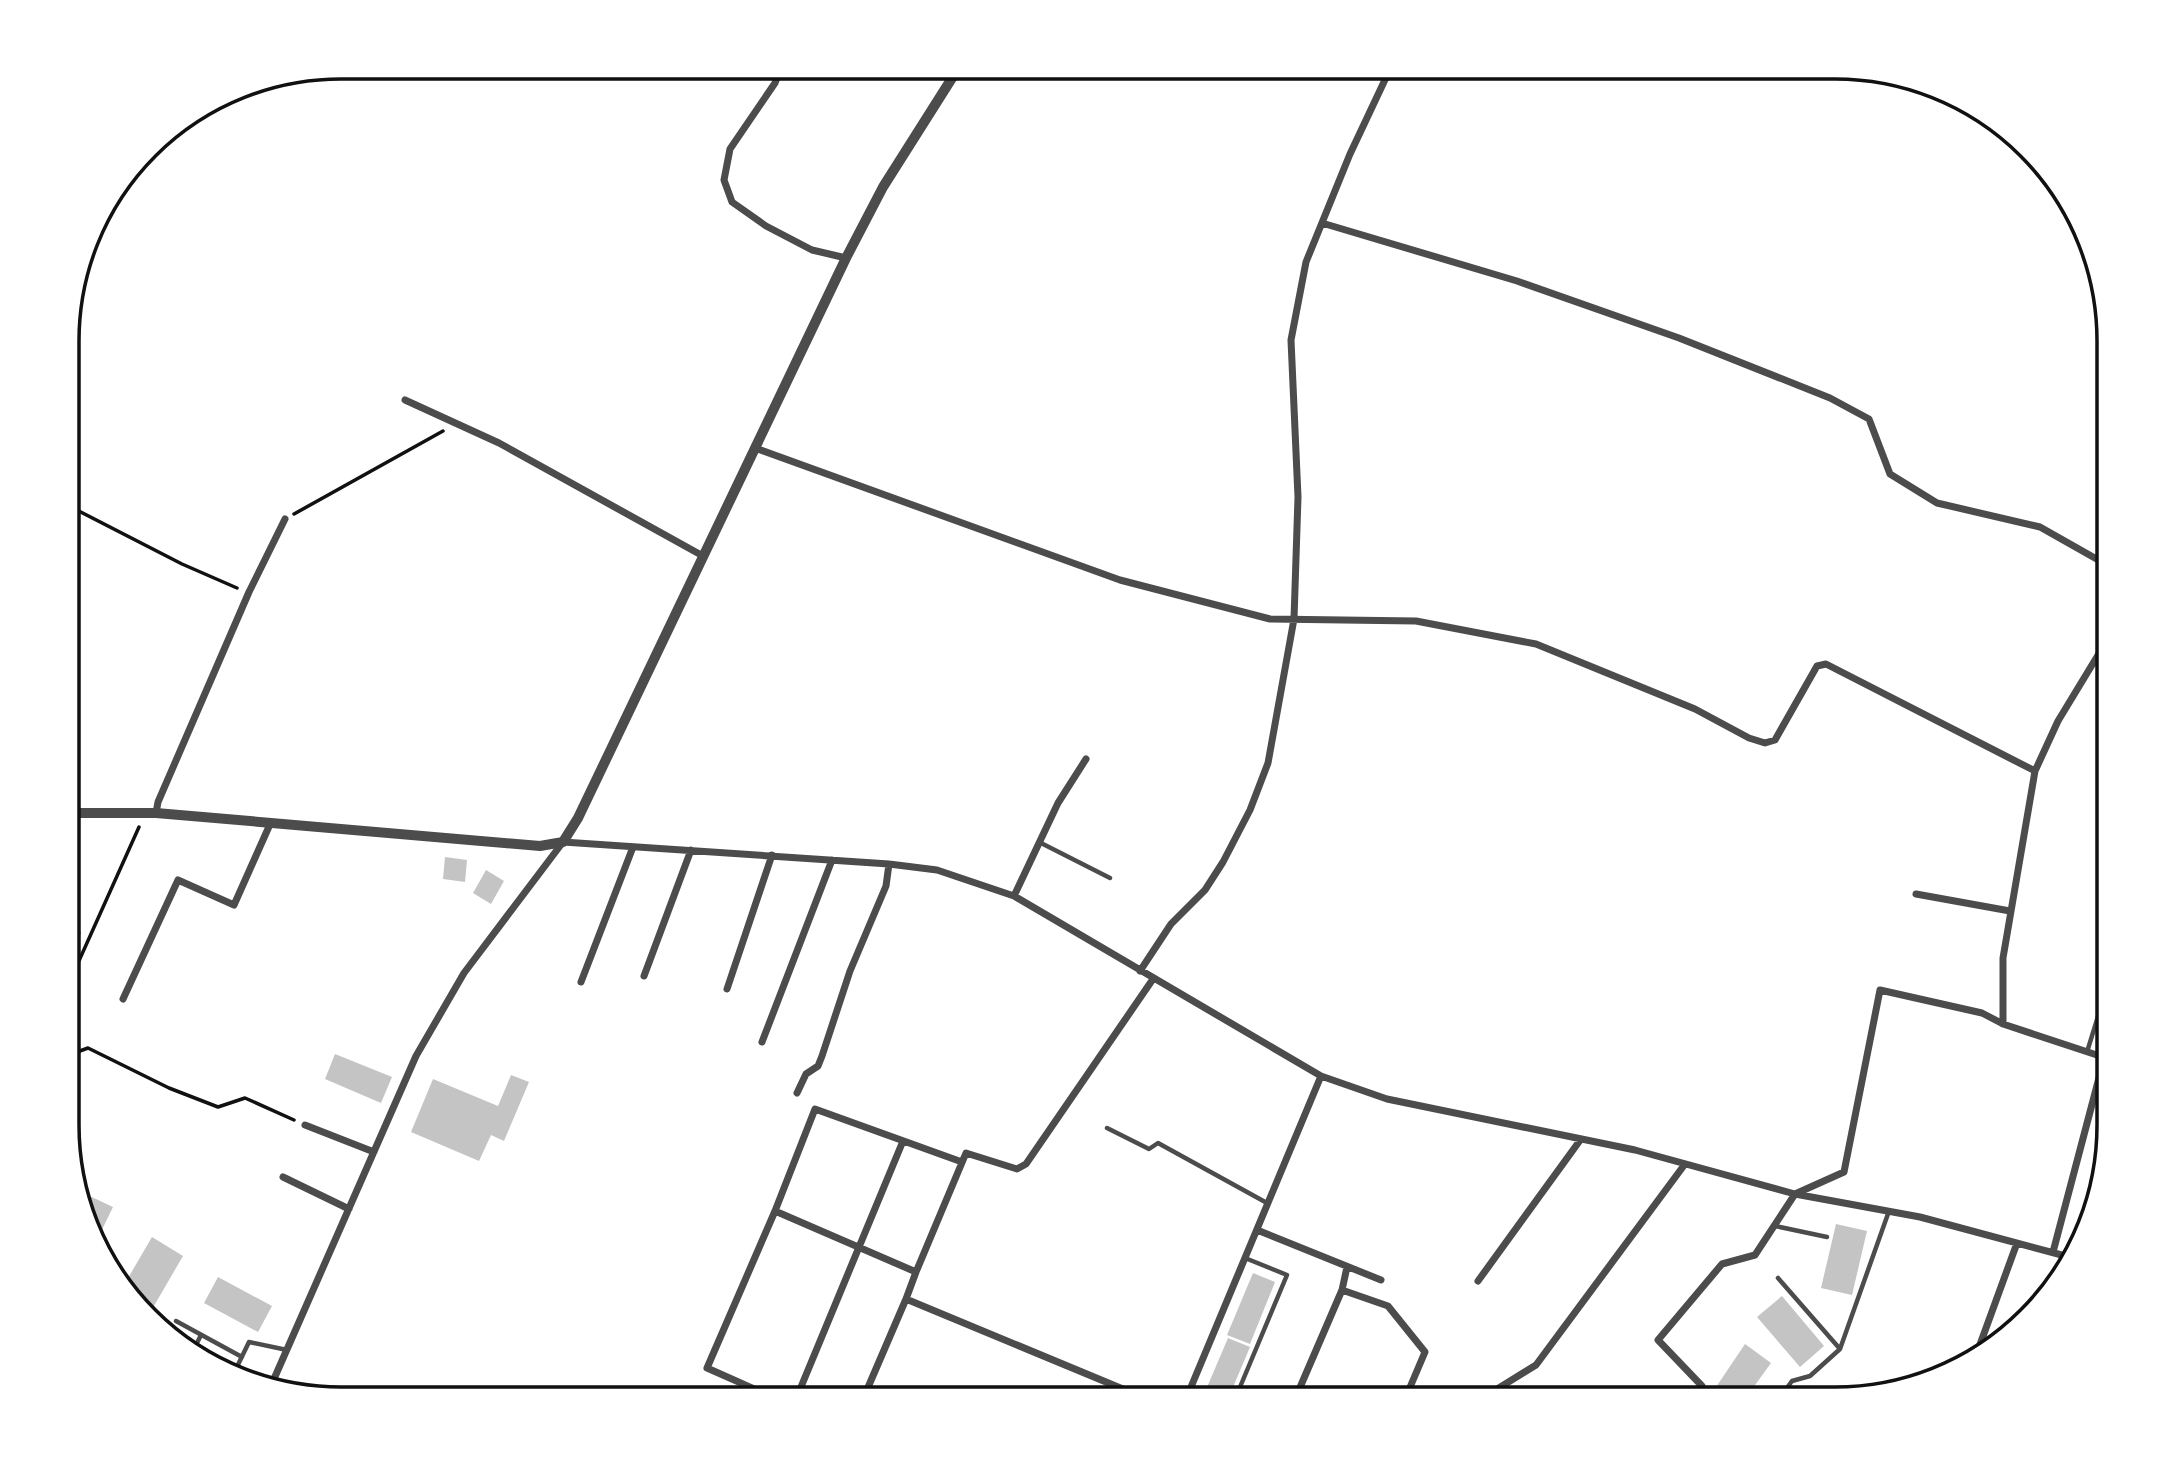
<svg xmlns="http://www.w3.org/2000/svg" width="2176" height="1466" viewBox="0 0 2176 1466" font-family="'Source Serif 4',serif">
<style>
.building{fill:#c4c4c4}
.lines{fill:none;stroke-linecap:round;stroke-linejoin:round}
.path{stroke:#111;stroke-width:3.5}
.service{stroke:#4c4c4c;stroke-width:4.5}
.minor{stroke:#4c4c4c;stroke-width:7}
.tertiary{stroke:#4c4c4c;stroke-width:10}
.rim{fill:none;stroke:#111;stroke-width:3.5}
</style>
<rect width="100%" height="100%" fill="#fff"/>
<path class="building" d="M445 857 467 860 465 882 443 879Z
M486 870 504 881 491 904 473 893Z
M335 1054 392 1077 381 1103 325 1079Z
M511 1075 529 1082 504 1141 491 1135 479 1161 411 1132 433 1079 498 1106Z
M79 1191 113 1207 96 1242Z
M1836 1224 1867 1231 1852 1295 1821 1288Z
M152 1237 183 1256 151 1311 124 1285Z
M1253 1273 1275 1282 1250 1344 1227 1335Z
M218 1277 272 1306 258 1332 204 1303Z
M1782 1296 1824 1346 1800 1367 1757 1317Z
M1228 1338 1250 1347 1228 1399H1202Z
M1745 1344 1771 1363 1745 1399H1708Z"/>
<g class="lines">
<path class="path" d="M69 506 182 564 237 588
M294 514 443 431
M69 983 139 827
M69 1055 88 1048 169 1088 218 1107 245 1098 294 1120"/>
<path class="service" d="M1039 842 1110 878
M2087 1052 2104 997
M1107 1128 1149 1149 1158 1143 1267 1203
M1775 1226 1827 1237
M1778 1278 1840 1349
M176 1321 242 1357
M191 1355 201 1335
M233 1375 249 1342 287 1350
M1235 1399 1287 1275 1245 1258
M1779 1399 1792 1381 1810 1376 1840 1349 1889 1211"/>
<path class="minor" d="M781 67 775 83 730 149 724 180 732 202 766 226 812 250 846 258
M1322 223 1517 281 1679 338 1830 398 1869 419 1890 474 1937 503 2040 527 2109 566
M405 400 499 443 703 556
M755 448 1120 580 1270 619 1416 621 1536 644 1695 709 1749 738 1765 743 1775 740 1817 666 1826 664 2035 771
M156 813 158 802 249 592 285 519
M1916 894 2010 911
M1014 896 1058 803 1086 759
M69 929 77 933
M1140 971 1171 924 1205 890 1223 862 1250 810 1268 763 1294 619 1298 497 1291 340 1306 262 1350 154 1391 67
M644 976 691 850
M581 982 633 847
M727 989 772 855
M123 999 178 880 234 905 271 822
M2003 1024V958L2035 771 2058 721 2109 637
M762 1042 832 860
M797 1093 806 1074 818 1066 822 1056 850 971 886 886 889 864
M305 1125 374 1152
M283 1177 349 1209
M775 1211 815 1109 962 1162
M1257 1230 1381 1280
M2053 1252 2104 1059
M916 1272 966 1153 1017 1169 1026 1164 1153 979
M1478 1281 1581 1139
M1342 1290 1388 1306 1425 1352 1405 1399
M1974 1361 2017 1243
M270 1388 416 1056 464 973 563 842 889 864 937 870 1014 896 1321 1076 1387 1099 1635 1150 1795 1194 1920 1217 2073 1258
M867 1392 887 1399
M777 1399 707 1368 775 1211 916 1272 906 1299
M796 1399 903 1141
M863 1399 906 1299 1147 1399
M1186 1399 1321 1076
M1295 1399 1342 1290 1347 1267
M1481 1399 1536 1365 1685 1164
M1691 1399 1702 1386 1658 1340 1722 1264 1755 1255 1795 1194 1844 1172 1880 990 1982 1013 2003 1024 2109 1059"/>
<path class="tertiary" d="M69 813H156L540 846 563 842 578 818 846 258 883 187 959 67"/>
</g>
<path d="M0 0H2176V1466H0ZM341 79H1835A262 262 0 0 1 2097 341V1125A262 262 0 0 1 1835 1387H341A262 262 0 0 1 79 1125V341A262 262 0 0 1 341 79Z" fill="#fff" fill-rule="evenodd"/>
<path class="rim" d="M341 79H1835A262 262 0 0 1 2097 341V1125A262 262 0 0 1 1835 1387H341A262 262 0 0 1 79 1125V341A262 262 0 0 1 341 79Z"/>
</svg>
